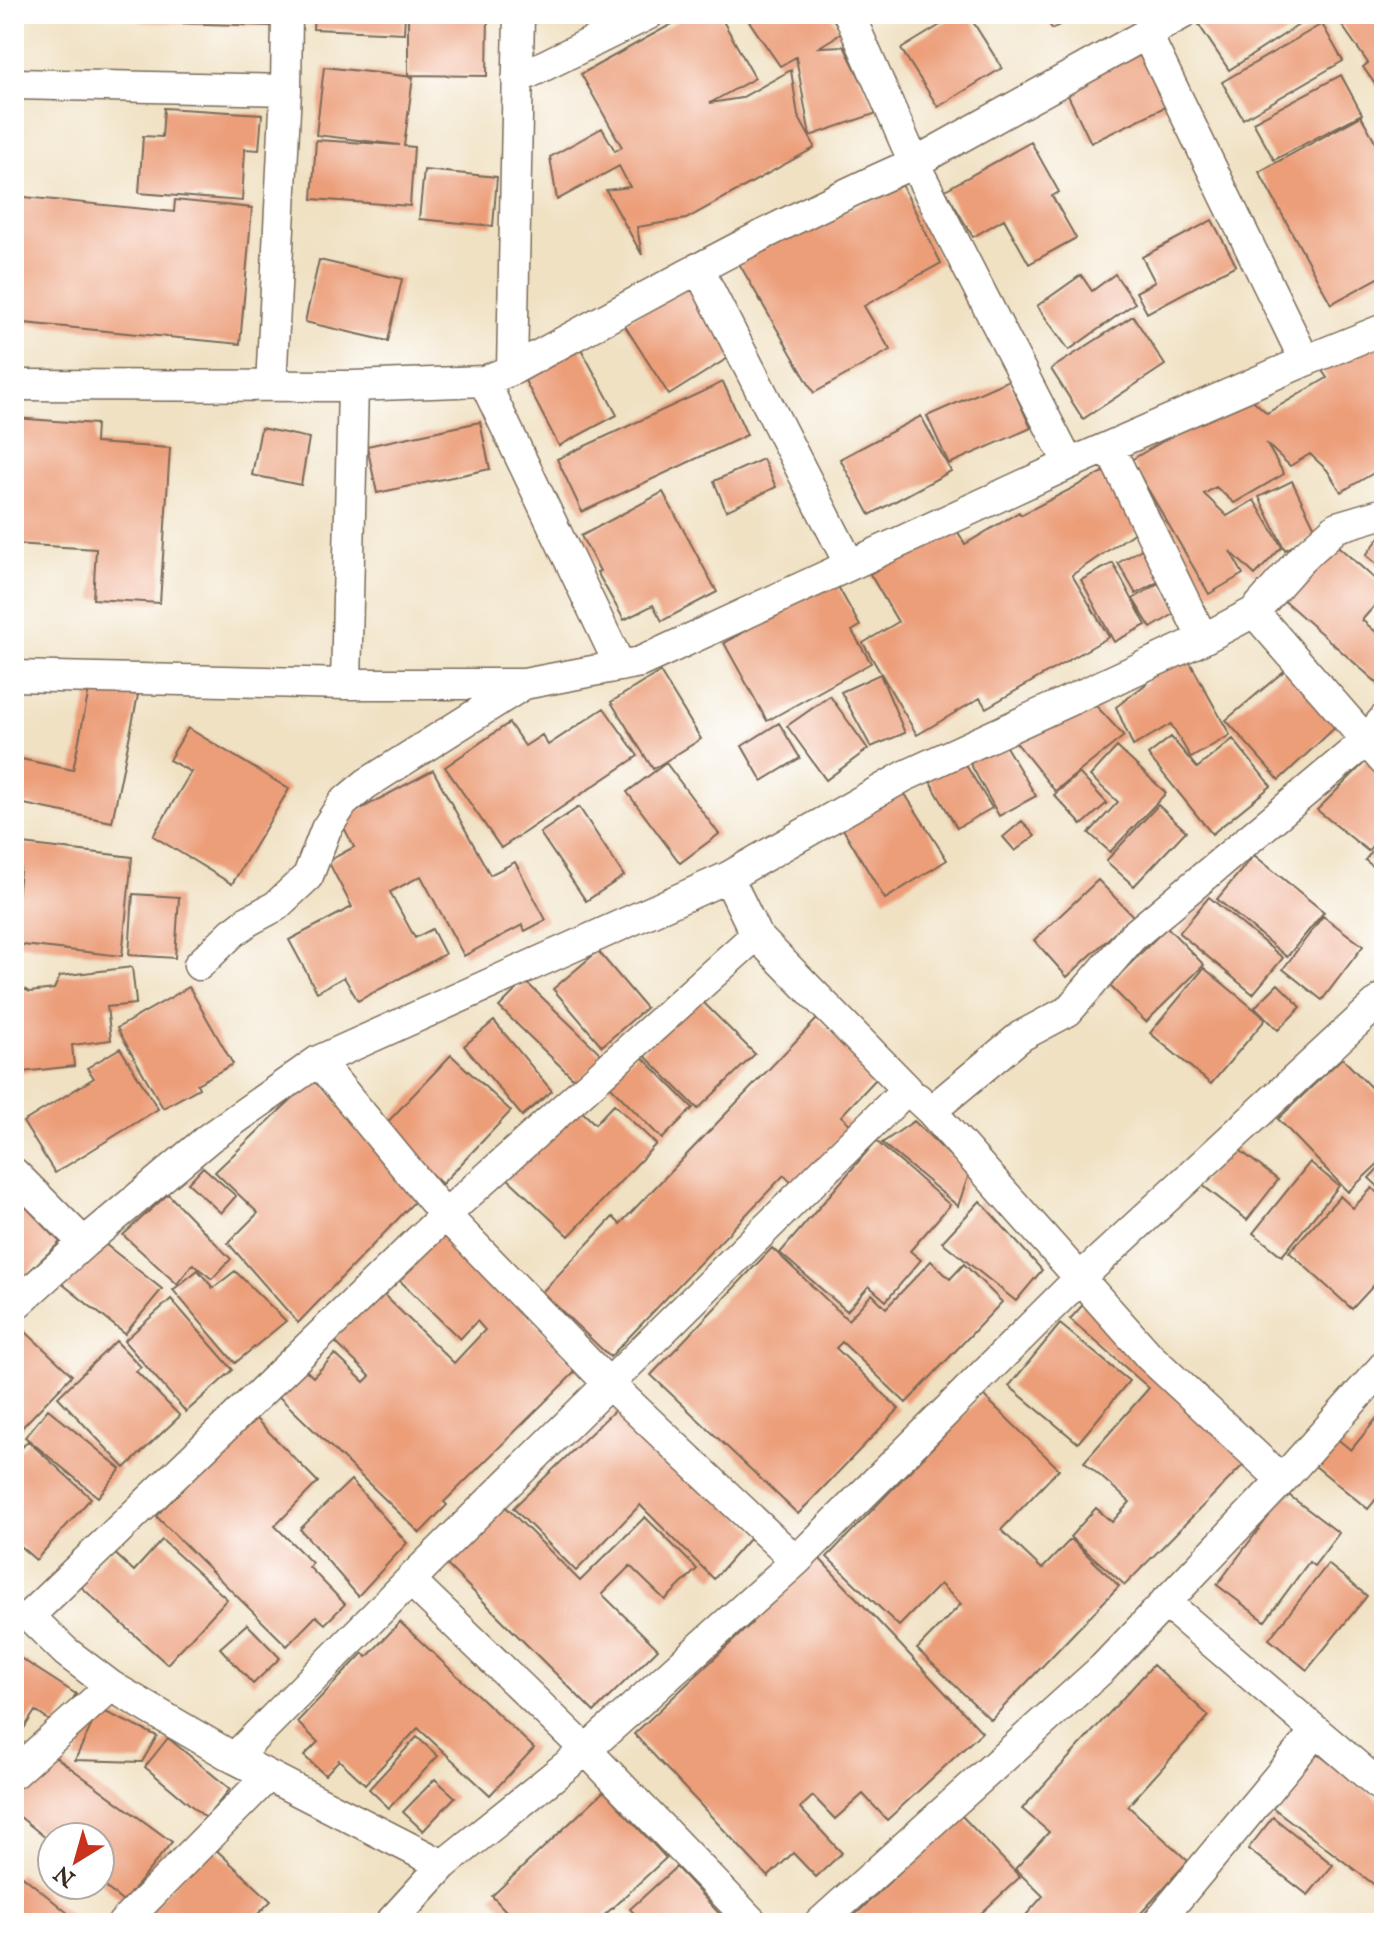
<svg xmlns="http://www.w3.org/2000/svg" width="1398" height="1937" viewBox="0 0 1398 1937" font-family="'IM FELL English',serif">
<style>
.building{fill:#ec9e79}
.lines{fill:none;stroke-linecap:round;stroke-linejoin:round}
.street-casing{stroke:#7a6a58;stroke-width:33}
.street{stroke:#fff;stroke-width:30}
</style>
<rect width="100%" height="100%" fill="#fff"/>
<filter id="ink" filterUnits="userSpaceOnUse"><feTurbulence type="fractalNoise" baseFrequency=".0125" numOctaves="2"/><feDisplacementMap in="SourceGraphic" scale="16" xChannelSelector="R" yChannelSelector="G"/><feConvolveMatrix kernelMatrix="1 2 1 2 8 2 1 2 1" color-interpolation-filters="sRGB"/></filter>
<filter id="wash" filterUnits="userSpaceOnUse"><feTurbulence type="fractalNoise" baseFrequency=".006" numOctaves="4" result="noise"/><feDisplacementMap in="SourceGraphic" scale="32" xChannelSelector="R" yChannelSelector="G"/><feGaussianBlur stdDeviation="1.8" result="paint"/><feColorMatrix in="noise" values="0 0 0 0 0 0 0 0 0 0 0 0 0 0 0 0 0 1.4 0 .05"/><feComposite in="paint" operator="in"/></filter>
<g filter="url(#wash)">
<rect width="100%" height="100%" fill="#f0e1c3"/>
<g id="blocks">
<path class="building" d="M140 14H271V26L140 22Z
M314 14H405L404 33 313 29Z
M408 14H488L487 76 408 75Z
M690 14H719L755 78 710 103 741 98 791 70 798 116 813 143 814 148 686 219 637 227 642 255 606 190 630 187 619 166 557 200 550 157 602 128 615 151 622 147 581 74Z
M744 14H830L842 33 819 47 844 46 877 113 810 136 796 57 780 66Z
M947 14H968L1002 68 938 107 901 49 950 19Z
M1044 14H1079L1052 29Z
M1216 14H1309L1311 17 1229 70 1199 25Z
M1349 14H1384V97L1363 67 1368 63 1339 21Z
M1322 24 1343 61 1243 119 1222 82Z
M1139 45 1169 105 1091 143 1062 83Z
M324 67 413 77 404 146 414 147 410 206 312 199 316 140 400 145 316 135Z
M1341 75 1362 114 1274 160 1253 122Z
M164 108 262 114 259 150 245 149 242 201 139 193 143 136 162 137Z
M1361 116 1384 157V275L1331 304 1259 172Z
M1031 142 1059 192 1052 196 1076 238 1029 264 1004 219 973 237 945 190Z
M424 170 497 177 493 226 419 219Z
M902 185 941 263 864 306 890 350 814 393 737 260Z
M14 196 174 212 175 200 252 208 240 344 14 322Z
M1212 220 1236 265 1147 313 1136 292 1155 282 1142 257Z
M319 260 402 279 388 341 305 322Z
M1115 274 1135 303 1069 350 1037 306 1081 275 1092 291Z
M693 279 739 351 669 395 623 323Z
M1133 316 1165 365 1083 419 1051 369Z
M1384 339V467L1341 492 1327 470 1310 454 1290 466 1266 443 1284 474 1234 503 1216 487 1204 494 1227 516 1254 500 1282 547 1255 575 1230 551 1243 574 1209 594 1131 460 1245 393 1267 413 1327 378 1321 369Z
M579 345 617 415 559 446 522 375Z
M1009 380 1031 428 949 464 927 416Z
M723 382 747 435 582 512 557 459Z
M921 416 951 471 870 515 840 459Z
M14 418 96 424 95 443 170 448 160 603 93 599 96 549 14 544 19 460H14Z
M480 422 490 469 377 493 367 446Z
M261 428 309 438 301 485 252 475Z
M763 459 776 487 726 511 714 481Z
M1109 469 1141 528 1072 575 1109 637 986 708 980 698 917 735 863 643 898 622 870 574 954 525 965 544 1019 512 1021 515Z
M1292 481 1318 534 1285 550 1259 497Z
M663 492 717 592 662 621 653 605 624 620 597 572 600 571 581 536Z
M1384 532V570L1366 555Z
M1331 540 1384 587V595L1362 620 1384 639V689L1280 597Z
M1150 544 1169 576 1136 594 1118 563Z
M1113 563 1146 625 1114 642 1081 580Z
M835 581 860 626 852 631 871 663 767 721 724 643Z
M1161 582 1179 611 1151 628 1133 599Z
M1187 657 1230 735 1191 758 1171 724 1133 746 1116 707 1146 684 1150 676Z
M1290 666 1341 722 1279 780 1226 720Z
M660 672 701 739 653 769 611 702Z
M880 674 905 733 871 747 841 692Z
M90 685 138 695 112 822 14 802V791L21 759 73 770Z
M830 696 868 749 826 780 787 726Z
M1089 698 1124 736 1055 791 1011 736Z
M604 708 638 756 501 848 445 767 509 723 525 746 542 735 548 745Z
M779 723 800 758 762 781 742 746Z
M188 728 289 789 232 884 153 836 191 772 169 760Z
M1000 737 1036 796 999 816 965 754Z
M1171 737 1197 768 1233 739 1271 786 1212 834 1148 755Z
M1117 747 1166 793 1110 852 1089 833 1118 802 1090 776Z
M1373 754 1384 768V830L1368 851 1317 810Z
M961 757 992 808 957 828 928 778Z
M666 763 719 834 680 863 627 792Z
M433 770 490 875 515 862 546 920 525 931 522 925 464 956 421 876 390 892 415 938 432 929 445 954 358 1001 344 977 317 992 289 940 352 907 328 861 354 847 340 820Z
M1079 773 1107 803 1082 825 1054 795Z
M903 791 947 860 885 899 843 829Z
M1158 805 1186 831 1134 886 1106 861Z
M579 807 624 876 586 901 540 833Z
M1022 821 1035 836 1015 851 1003 837Z
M1384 836V875L1365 860Z
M23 844 132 857 122 956 14 944V923Z
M1254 855 1324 912 1287 957 1217 899Z
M1098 880 1133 916 1067 977 1034 940Z
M133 894 179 897 175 958 129 955Z
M1209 897 1283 958 1253 994 1179 933Z
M1323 916 1363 946 1322 1000 1283 969Z
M1167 927 1204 965 1146 1022 1109 985Z
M598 951 646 1008 602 1046 553 989Z
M132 967 136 1002 135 1004 107 1007 111 1040 72 1045 74 1066 14 1073V984L30 992 54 989 60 976Z
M1204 968 1266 1019 1211 1084 1150 1033Z
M525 981 603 1056 577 1082 499 1007Z
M1278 984 1301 1007 1278 1030 1255 1007Z
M189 987 233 1064 197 1084 199 1088 163 1108 117 1028Z
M698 997 755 1054 698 1109 641 1052Z
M817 1019 878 1077 841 1116 851 1125 794 1185 784 1175 610 1357 542 1292 613 1217 620 1224Z
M494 1021 552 1091 522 1116 464 1046Z
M120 1048 158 1109 55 1173 23 1122 94 1078 87 1068Z
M637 1052 693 1108 662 1139 606 1082Z
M451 1055 511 1111 442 1184 382 1128Z
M1342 1058 1384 1101V1158L1348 1192 1278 1119Z
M316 1076 417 1199 298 1323 228 1243 258 1213 215 1172Z
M574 1104 595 1124 614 1104 656 1144 569 1236 505 1176Z
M914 1121 969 1174 958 1206 882 1143Z
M876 1141 950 1205 910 1251 921 1260 886 1301 869 1286 847 1311 780 1253Z
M1232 1144 1278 1180 1247 1220 1201 1184Z
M1310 1162 1339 1186 1282 1256 1253 1233Z
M1384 1162V1192L1369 1178Z
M203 1167 236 1196 221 1213 188 1183Z
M1372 1188 1384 1199V1274L1352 1309 1289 1252 1340 1196 1353 1208Z
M168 1194 231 1259 212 1279 193 1264 177 1284 123 1235Z
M19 1200 60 1242 14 1286V1205Z
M980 1201 1042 1270 1016 1301 942 1242Z
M446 1226 578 1369 444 1502 447 1505 420 1533 272 1390 298 1363 313 1377 335 1354 364 1382 370 1376 333 1340 380 1291 454 1363 485 1330 477 1321 460 1339 393 1274Z
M96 1237 162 1289 125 1334 60 1282Z
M772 1248 848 1320 872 1294 886 1308 931 1261 950 1279 964 1264 1002 1302 906 1403 842 1342 836 1348 899 1409 798 1514 651 1375Z
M198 1270 213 1288 235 1271 286 1321 235 1363 173 1290Z
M1089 1298 1246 1462 1125 1585 1070 1537 1096 1508 1112 1522 1130 1502 1084 1462 1149 1388 1070 1319Z
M171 1299 233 1370 186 1412 124 1341Z
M14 1321 72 1375 14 1436Z
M1060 1324 1129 1381 1078 1443 1009 1386Z
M116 1341 141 1367 136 1371 180 1416 125 1468 58 1397Z
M983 1395 1059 1469 1001 1530 1042 1569 1071 1539 1119 1586 991 1720 917 1649 961 1604 940 1584 899 1626 827 1557Z
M617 1408 756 1531 714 1579 640 1505 576 1571 513 1508Z
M48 1409 121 1469 98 1497 25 1437Z
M254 1417 318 1482 275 1526 312 1563 309 1567 345 1604 325 1624 316 1616 287 1646 156 1516Z
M1377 1418 1384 1424V1489L1368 1509 1314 1465 1336 1438 1351 1450Z
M28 1441 91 1498 36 1560 14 1541V1456Z
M351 1480 407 1543 358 1596 300 1529Z
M1286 1493 1339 1533 1314 1566 1309 1562 1265 1621 1217 1585Z
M505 1506 580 1581 645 1517 697 1569 665 1600 630 1566 602 1594 658 1649 594 1712 446 1564Z
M162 1540 227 1599 167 1664 79 1585 111 1550 134 1571Z
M818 1557 982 1732 887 1820 863 1794 835 1819 813 1796 800 1808 842 1853 816 1877 793 1853 768 1877 634 1734 752 1623 750 1621Z
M1328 1564 1367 1596 1307 1670 1269 1639Z
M400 1622 534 1748 490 1795 418 1728 365 1784 339 1760 325 1775 304 1756 318 1742 297 1722 363 1653 367 1657Z
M247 1624 280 1658 253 1684 220 1648Z
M14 1654 76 1694 56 1725 35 1711 14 1744Z
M1153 1665 1209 1716 1128 1806 1188 1861 1132 1923H1019L1043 1896 1015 1869 1049 1832 1022 1809Z
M99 1709 157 1736 142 1762 75 1760Z
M1384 1718V1736L1375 1729Z
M417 1737 438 1756 389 1808 369 1789Z
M168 1738 230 1789 206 1818 145 1767Z
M1314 1751 1384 1804V1892L1272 1807Z
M53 1755 172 1842 123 1902 100 1882V1837H52V1843L14 1812V1786Z
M435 1779 455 1797 423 1831 403 1812Z
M604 1791 666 1858 596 1923H517L492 1896Z
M960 1814 1020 1877 974 1920 976 1923H861L854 1916Z
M1273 1817 1333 1865 1308 1895 1248 1849Z
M211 1845 271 1901 249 1923H137Z
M676 1867 728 1923H643L630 1909Z
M19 1873 80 1923H14V1879Z"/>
</g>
</g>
<g filter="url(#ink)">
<use href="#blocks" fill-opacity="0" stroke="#7a6a58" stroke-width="2"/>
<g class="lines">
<g class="street-casing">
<path id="street" d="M849 14 914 163 1069 464
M1146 33 1305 361
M517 79 649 14
M14 84 286 90
M698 268 850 565
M512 370 519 14
M484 381 620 666
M14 385 353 386 484 381 512 370C644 298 776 223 914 163L1182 14
M271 386 286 90 287 14
M1109 447 1203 639
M1254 612 1301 559 1337 527 1384 513
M14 676 346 684H524L640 662 1069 464 1305 361 1384 329
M346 684 353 386
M756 935 728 877 905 776 1203 639 1254 612 1384 761
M199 965 232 933 248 921 276 906 308 876 326 829 343 803 366 784 524 684
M318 1061 728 877
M917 1098 931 1111 1150 1357 1282 1480
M931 1111 1021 1036 1068 1011 1132 937 1366 741 1384 719
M14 1173 84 1243 209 1138 318 1061 445 1215 609 1384 796 1561 586 1750 753 1923
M14 1306 84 1243
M796 1561 1079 1279 1384 997
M1165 1602 1384 1789
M234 1758 410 1580 586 1750 443 1865
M14 1773 111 1686
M123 1923 268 1776
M390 1923 443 1865 234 1758 111 1686 66 1652 29 1616 445 1215 756 935 907 1089 410 1580
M820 1923 1103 1668 1282 1480 1384 1366
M1157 1923 1316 1731"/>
</g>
<use href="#street" class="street"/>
</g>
</g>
<rect width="1398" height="1937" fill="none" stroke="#fff" stroke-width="48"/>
<g transform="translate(76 1861) rotate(217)"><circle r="38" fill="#ffffff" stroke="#b1aaa5" stroke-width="2"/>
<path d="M0-6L14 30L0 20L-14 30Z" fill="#c8321e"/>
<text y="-12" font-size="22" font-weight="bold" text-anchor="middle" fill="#3b2a1e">N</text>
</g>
</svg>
